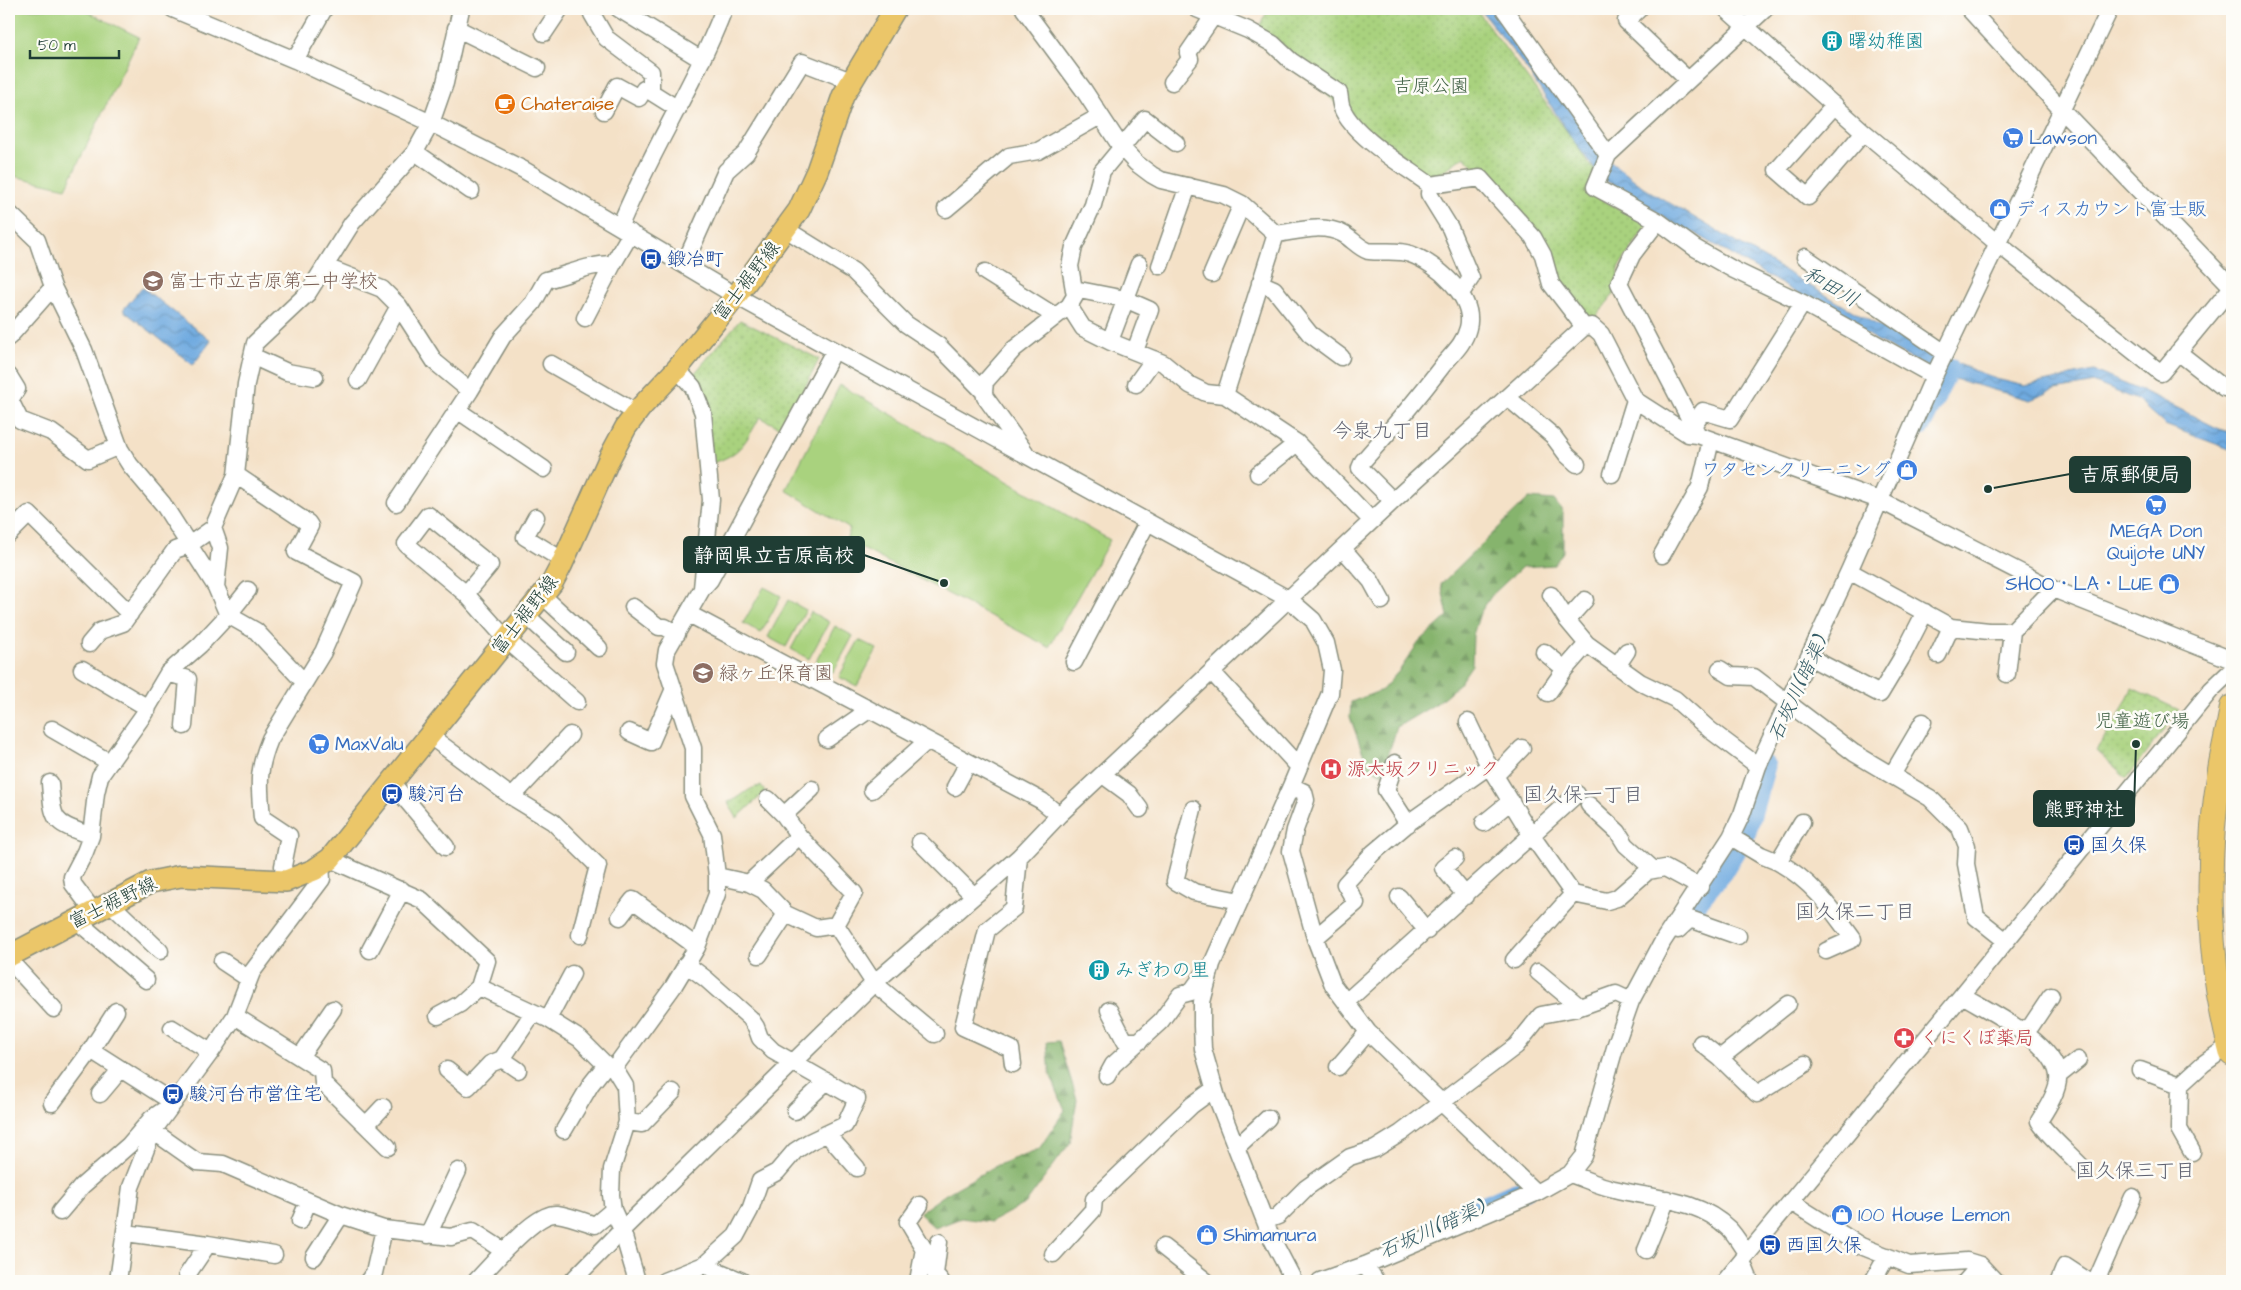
<svg xmlns="http://www.w3.org/2000/svg" width="2241" height="1290" viewBox="0 0 2241 1290" font-family="'Architects Daughter','Klee One',sans-serif">
<style>
.forest{fill:url(#forest-firs);stroke:#527850}
.park{fill:url(#park-dots);stroke:#648859}
.garden{fill:#a9d27e;stroke:#648859}
.water{fill:url(#water-waves);stroke:#47748a}
.lines{fill:none;stroke-linecap:round;stroke-linejoin:round}
.river{stroke:#6faae0;stroke-width:21}
.minor-casing{stroke:#8a8f7e;stroke-width:19}
.major-casing{stroke:#8a8f7e;stroke-width:24}
.highway-casing{stroke:#8a8f7e;stroke-width:26}
.minor{stroke:#fff;stroke-width:16}
.major{stroke:#ebc669;stroke-width:21}
.highway{stroke:#ebc669;stroke-width:24}
.labels{text-anchor:middle;dominant-baseline:central;stroke-width:5;stroke-linejoin:round;paint-order:stroke}
.culture-label{font-size:19px;fill:#0d838f;stroke:#fdfcf7;text-anchor:start}
.park-label{font-size:19px;fill:#426246;stroke:#fdfcf7}
.food-label{font-size:19px;fill:#c56008;stroke:#fdfcf7;text-anchor:start}
.shop-label{font-size:19px;fill:#366cbe;stroke:#fdfcf7;text-anchor:start}
.transit-label{font-size:19px;fill:#164399;stroke:#fdfcf7;text-anchor:start}
.education-label{font-size:19px;fill:#785e54;stroke:#fdfcf7;text-anchor:start}
.street-label{font-size:19px;fill:#1f3d34;stroke:#fdfcf7}
.health-label{font-size:19px;fill:#be3a42;stroke:#fdfcf7;text-anchor:start}
.water-label{font-size:20px;font-style:italic;fill:#375e68;stroke:#fdfcf7}
.neighbourhood-label{font-size:20px;fill:#5f6271;stroke:#fdfcf7}
.leader{fill:none;stroke:#1f3d34;stroke-width:2}
.callout-dot{fill:#1f3d34;stroke:#fdfcf7;stroke-width:2}
.callout{fill:#1f3d34;stroke:#1f3d34;stroke-width:2}
.callout-label{font-size:20px;text-anchor:middle;font-weight:bold;fill:#fff}
</style>
<defs>
<pattern id="forest-firs" width="22" height="20" patternUnits="userSpaceOnUse" patternTransform="scale(1.25)"><rect width="22" height="20" fill="#86b46d"/><path d="M5 1l3.5 6h-7zM16 11l3.5 6h-7z" fill="#6d945a"/></pattern>
<pattern id="park-dots" width="8" height="8" patternUnits="userSpaceOnUse" patternTransform="scale(1.25)"><rect width="8" height="8" fill="#a9d27e"/><path d="M2 2h.1M6 6h.1" fill="none" stroke="#91b56e" stroke-width="1.8" stroke-linecap="round"/></pattern>
<pattern id="water-waves" width="16" height="10" patternUnits="userSpaceOnUse" patternTransform="scale(1.25)"><rect width="16" height="10" fill="#6faae0"/><path d="M0 5q4-4 8 0t8 0" fill="none" stroke="#5b8cb6"/></pattern>
</defs>
<rect width="100%" height="100%" fill="#fdfcf7"/>
<filter id="ink" filterUnits="userSpaceOnUse"><feTurbulence type="fractalNoise" baseFrequency=".02" numOctaves="2"/><feDisplacementMap in="SourceGraphic" scale="10" xChannelSelector="R" yChannelSelector="G"/><feConvolveMatrix kernelMatrix="1 2 1 2 8 2 1 2 1" color-interpolation-filters="sRGB"/></filter>
<filter id="wash" filterUnits="userSpaceOnUse"><feTurbulence type="fractalNoise" baseFrequency=".0096" numOctaves="4" result="noise"/><feDisplacementMap in="SourceGraphic" scale="20" xChannelSelector="R" yChannelSelector="G"/><feGaussianBlur stdDeviation="1.12" result="paint"/><feColorMatrix in="noise" values="0 0 0 0 0 0 0 0 0 0 0 0 0 0 0 0 0 1.4 0 .05"/><feComposite in="paint" operator="in"/></filter>
<g filter="url(#wash)">
<rect width="100%" height="100%" fill="#f4e1c7"/>
<path class="forest" d="M1529 498 1554 500 1563 512V552L1554 565 1522 567 1492 595 1480 613 1473 635 1472 665 1458 685 1437 703 1397 727 1382 774 1368 767 1350 717 1351 702 1382 690 1399 671 1419 642 1448 616 1441 584Z
M1059 1041 1077 1099 1070 1143 1026 1203 991 1222 961 1218 935 1228 919 1213 946 1194 997 1165 1039 1149 1065 1110 1050 1074 1047 1042Z"/>
<path class="park" d="M1269 9H1476L1574 141 1588 163 1602 179 1589 193 1648 224 1620 265 1614 294 1591 323 1558 285 1556 260 1464 156 1426 184 1368 134 1258 28Z
M740 320 819 359 784 430 760 417C746 441 741 455 712 463L692 379 694 374Z
M2132 688 2179 710 2127 778 2096 750 2118 718Z
M761 786 765 792 737 818 728 802C741 799 747 787 761 786Z"/>
<path class="garden" d="M9 9H82L139 37 66 188 9 175Z
M840 385 1110 540 1049 647 846 540 850 529 786 490Z
M764 587 781 596 761 633 743 623Z
M788 600 806 610 786 647 768 637Z
M811 612 829 622 809 659 791 649Z
M835 626 853 636 833 673 815 663Z
M859 640 877 649 857 686 839 677Z"/>
<path class="water" d="M1480 9H1498L1602 155 1646 189 1868 320 1936 355 1996 379 2025 386 2094 371 2156 397 2219 429 2232 433V450L2165 425 2137 400 2095 383 2055 390 2030 400 1947 377 1890 348 1693 232 1682 231 1638 198 1602 179 1574 141 1528 71Z
M142 287 211 341 193 365 123 310Z"/>
<g class="lines">
<path class="river" d="M1921 425 1949 368
M1683 916 1688 913 1722 872 1746 832 1765 766
M1458 1218 1527 1188"/>
</g>
</g>
<g filter="url(#ink)">
<g class="lines">
<g class="minor-casing">
<path id="minor" d="M173 9 295 60 431 123 524 170 736 296 1290 600 1313 620 1326 643 1332 670 1330 693 1291 786 1212 964 1202 1002V1026L1203 1049 1218 1101 1272 1239 1294 1281
M594 9 592 14 606 38 651 72V92L678 109
M619 9 702 60
M1024 9 1083 89 1121 147 1136 163 1152 175 1161 180 1224 195 1242 204 1276 234C1298 231 1322 223 1343 234 1351 238 1359 248 1368 251 1378 253 1397 249 1410 254 1436 263 1476 297 1468 328 1464 344 1453 353 1443 365 1418 398 1391 430 1363 461L1360 468 1393 501
M1197 9 1248 30 1273 44 1291 61 1339 93C1340 97 1340 104 1342 108 1353 136 1406 167 1430 185L1429 194 1450 228 1471 278 1461 293
M1504 9 1608 155
M1639 9 1626 21 1688 80
M1726 9 1864 132 1997 243 2161 373 2232 287
M1765 9 1608 155 1595 187 1658 221 1695 248 1734 270 1803 303 1934 376
M1969 9 2061 109 2232 287
M456 28 537 68
M544 33 560 9
M295 60 324 9
M1172 82 1190 59 1188 53 1214 15
M1835 105 1777 170 1808 197 1864 132
M604 111 617 86 639 98 644 89 651 92
M415 152 471 191
M1430 185 1480 178 1533 237 1543 255 1551 284 1584 327
M946 209 1009 156 1038 151 1100 116
M9 213 37 240 53 287 84 350 120 449 130 465 163 504 216 587 228 615 200 645 168 673 142 717 100 776 96 793 91 836 85 852 72 877 73 884 94 912
M1658 221 1632 255 1619 283 1698 435
M620 226C650 152 695 84 724 9
M787 230 853 271 906 324 939 346 984 392 985 397 1025 452
M1805 257 1945 353
M684 265 726 171 746 153 802 62 851 81
M1160 266 1188 186
M326 267 382 289 399 306 435 362 470 391
M985 272 1055 316
M1212 274 1242 204
M1260 283 1274 289 1310 334 1341 357
M1074 289 1125 299 1150 310 1135 351
M1069 306 1083 328 1111 342 1163 363 1190 385 1206 393 1225 395 1297 443 1372 521
M585 318 613 264
M9 337 53 287
M1110 341 1139 264
M2178 352 2224 388
M252 356 287 372 315 377
M551 364 637 413
M677 369 693 387 703 413 711 500 702 588
M9 376 17 389 10 400 20 420 51 432 88 459 119 446
M358 380 399 306
M1136 384 1154 359
M984 392 985 382 1014 349 1069 306 1075 296 1070 266 1074 247 1093 205 1102 171 1145 119 1176 143
M1225 395 1276 234
M1507 397 1553 436 1567 455 1577 464
M457 410 544 469
M1692 427 1703 411 1730 419 1803 303
M1258 474 1297 443
M1612 474 1635 400
M236 475 308 523 310 526 296 552 354 582 323 652 270 739C257 771 259 784 262 818L289 836 283 866 286 881
M396 503 470 391 503 336 533 303 546 280C570 274 590 264 613 264L631 233
M536 517 525 537 564 561
M213 528 220 548 216 587
M9 534 29 514 130 614
M1343 549 1371 581 1382 601
M1662 555 1700 487 1711 440
M1849 571 1951 627 1989 631H2012L2053 589
M248 590 228 615 256 631 304 682
M466 594 490 565 428 515 406 544 466 594 507 640 577 702
M1551 595 1567 620 1587 644 1640 682 1675 699 1710 730 1758 766
M543 596 599 648
M633 607 659 627H665L677 634
M689 614 1042 801 1059 815
M526 615 566 652
M1567 620 1585 600
M89 644 100 631 123 623 175 550 189 545 213 528 236 475 246 384 255 343 308 293 352 223 415 152 431 123 445 83 461 9
M1544 652 1565 669
M1938 655 1951 627
M1809 657 1880 694 1901 659 1925 612
M1074 662 1147 523
M1617 666 1627 651
M82 669 148 708
M1720 669 1731 676 1754 677 1854 753 1930 798 1960 828 1967 846 1966 864 1976 917 2006 941
M1212 672 1299 767
M168 673 188 679 184 726
M2007 674 2012 631
M1548 693 1565 669 1587 644
M1468 722 1489 766 1532 836 1573 894 1607 901 1617 898 1648 871 1665 868 1700 887
M52 729 109 762
M629 732 651 742 673 691
M430 736 512 797 553 822 598 866 580 935
M827 739 869 710
M1395 763 1386 790 1408 824
M1103 775 1129 794 1140 809
M1892 775 1923 722
M1495 776 1522 748
M50 783C53 824 54 822 91 836
M392 783 446 847
M1291 786 1304 792 1306 800 1295 830 1291 851 1315 938 1333 985 1368 1032 1536 1193
M955 787 968 763
M872 790 926 742
M512 797 570 735
M768 799 784 815 799 836 854 893 836 925
M1589 805 1618 832 1626 845 1654 870
M1193 809 1175 881 1194 892 1240 901
M784 815 812 789
M1484 823 1511 801
M1731 837 1761 855 1778 862 1802 822
M920 842 974 896
M1455 858 1443 868 1466 896
M330 859 422 900 487 961 479 987 548 1019 580 1039 606 1065 614 1068 625 1086 627 1122 612 1169 611 1195 613 1210 622 1230 637 1281
M1778 862C1813 882 1830 907 1853 939L1826 951
M717 876 749 883 763 890 786 914 816 928 836 925 874 983 935 1034
M749 883 799 836
M1399 897 1427 931
M110 903 160 951
M620 917 633 900 697 947
M76 920 146 980
M1678 930 1690 919 1738 936
M1315 938 1356 903 1345 884 1373 853 1411 821 1489 766
M370 950 402 890
M759 955 786 914
M9 960 54 1009
M1514 960 1573 894
M222 961 249 979
M686 964 706 979 750 1018 756 1027 760 1038 773 1051 857 1099 845 1125 809 1142 795 1151 777 1172 760 1181 750 1210 736 1236 704 1265
M1538 972 1580 1007
M1962 995C1990 1012 2053 1041 2058 1075 2060 1089 2046 1110 2039 1121 2044 1132 2072 1156 2082 1167
M1346 1002 1577 794
M1109 1010 1125 1041H1140
M235 1016 322 1071 323 1083 388 1147
M438 1016 460 1004 479 987
M548 1019 572 974
M172 1028 211 1052
M2019 1030 2031 1026 2051 996
M1701 1043 1720 1058 1757 1094 1805 1064
M300 1057 333 1009
M1720 1058 1788 1004
M502 1059 518 1070
M1013 1064 1011 1049 963 1027 987 930 1014 908 1019 857
M1338 1067 1368 1032
M614 1068 673 987 697 947 717 894V876L712 834 693 796V748L665 663 667 650 702 589 710 580 834 351
M447 1070 468 1087 490 1064 502 1059 533 1013
M2140 1070 2180 1085 2179 1129 2192 1152
M1107 1076 1113 1065 1161 1021 1180 995 1191 992 1206 971
M2058 1076 2078 1060
M2180 1085 2203 1064 2230 1045
M100 1094 121 1069
M52 1103 91 1050 116 1011
M795 1111 827 1081
M627 1122 642 1124 673 1092
M366 1125 383 1107
M564 1130 591 1084 606 1065
M153 1131 197 1162 223 1164 341 1215 384 1229 451 1237 473 1231 504 1251C515 1240 541 1212 557 1214 570 1216 583 1221 595 1225L613 1210
M827 1134 857 1168
M1237 1147 1268 1118
M1570 1174C1585 1179 1599 1186 1614 1189 1653 1199 1698 1198 1729 1229 1736 1236 1741 1246 1747 1254
M1791 1202 1861 1246 1909 1265 1967 1261 1980 1265
M60 1212 82 1186 129 1145 152 1118 174 1103 91 1050
M300 1221 308 1202
M1265 1221 1278 1216 1306 1188 1350 1157 1375 1149 1401 1133 1516 1046 1541 1015 1577 1008 1616 994 1631 1001
M126 1233 208 1244 274 1255
M428 1235 458 1171
M939 1242 935 1274 941 1281
M1163 1247 1206 1281
M1646 1250 1667 1199
M1053 1254 1093 1210 1094 1199 1192 1105 1214 1089
M314 1257 341 1215
M1742 1261 1750 1281
M1365 1265 1376 1281
M187 1275 208 1244
M118 1281 131 1187 153 1131 211 1052 235 1016 252 972 322 879 321 865
M368 1281 374 1273 384 1229
M476 1281 504 1251
M572 1281 622 1230 874 983 1019 857 1059 815 1393 501 1584 327 1592 326 1601 334 1635 400 1688 434 1698 435 1879 500 2053 589 2232 660
M664 1281 704 1265 742 1281
M918 1281 924 1249 908 1222 920 1205
M1320 1281 1365 1265 1536 1193 1570 1174 1584 1156 1616 1044 1631 1001 1663 941 1731 837 1742 814 1758 766 1849 571 1934 376 2110 9
M1725 1281 1962 995 2211 690 2232 670
M1873 1281 1887 1256
M1966 1281 1980 1265 1995 1281
M2059 1281 2065 1266 2088 1281
M2096 1281 2133 1197"/>
</g>
<g class="major-casing">
<path id="major" d="M9 956 151 882 181 876 286 881 314 870 330 859 552 583 561 566 610 457 626 427 641 407 677 369 736 296 799 210 817 171 843 96 895 9"/>
</g>
<g class="highway-casing">
<path id="highway" d="M2232 707C2229 728 2223 749 2220 770 2205 862 2207 964 2232 1054"/>
</g>
<use href="#minor" class="minor"/>
<use href="#major" class="major"/>
<use href="#highway" class="highway"/>
</g>
</g>
<defs>
<g id="building-disc" transform="scale(1.125)"><circle r="9.5" fill="#0f9aa8" stroke="#fdfcf7"/><path d="M-4-6H4V6H1V3H-1V6H-4ZM-2.5-4.3h1.7v1.8h-1.7ZM.8-4.3h1.7v1.8H.8ZM-2.5-1h1.7V.8h-1.7ZM.8-1h1.7V.8H.8Z" fill="#fff"/></g>
<g id="cafe-disc" transform="scale(1.125)"><circle r="9.5" fill="#e8710a" stroke="#fdfcf7"/><path d="M-5.5-4.5H6V0H3Q3 3.5 0 3.5H-2.5Q-5.5 3.5-5.5 0ZM3-3.2v2h1.7v-2ZM-6 4.5H4V6H-6Z" fill="#fff"/></g>
<g id="supermarket-disc" transform="scale(1.125)"><circle r="9.5" fill="#3f7fe0" stroke="#fdfcf7"/><path d="M-6-5.5h2.5l.6 2H6L4.5 2H-2.5L-4.4-4H-6ZM-1.5 3.2a1.3 1.3 0 1 0 .1 0ZM3 3.2a1.3 1.3 0 1 0 .1 0Z" fill="#fff"/></g>
<g id="shop-disc" transform="scale(1.125)"><circle r="9.5" fill="#3f7fe0" stroke="#fdfcf7"/><path d="M-5-2.5h2.3a2.7 3.5 0 0 1 5.4 0H5L5.5 6h-11ZM-1.5-2.5h3a1.5 2.3 0 0 0-3 0Z" fill="#fff"/></g>
<g id="bus-disc" transform="scale(1.125)"><circle r="9.5" fill="#1a4fb4" stroke="#fdfcf7"/><path d="M-5-6H5V4H4V6H2V4H-2V6H-4V4H-5ZM-3.5-4V0h7V-4ZM-3.5 1.2v1.5H-2V1.2ZM2 1.2v1.5H3.5V1.2Z" fill="#fff"/></g>
<g id="school-disc" transform="scale(1.125)"><circle r="9.5" fill="#8d6e63" stroke="#fdfcf7"/><path d="M0-5L7-2L0 1L-7-2ZM-4 1L0 2.5L4 1V4Q0 6-4 4Z" fill="#fff"/></g>
<g id="hospital-disc" transform="scale(1.125)"><circle r="9.5" fill="#e0444e" stroke="#fdfcf7"/><path d="M-5-5h3v3.5h4V-5h3V5h-3V1.5h-4V5h-3Z" fill="#fff"/></g>
<g id="pharmacy-disc" transform="scale(1.125)"><circle r="9.5" fill="#e0444e" stroke="#fdfcf7"/><path d="M-2-6h4v4h4v4h-4v4h-4v-4h-4v-4h4Z" fill="#fff"/></g>
</defs>
<g fill-rule="evenodd">
<use href="#building-disc" x="1832" y="41"/>
<use href="#cafe-disc" x="505" y="104"/>
<use href="#supermarket-disc" x="2013" y="138"/>
<use href="#shop-disc" x="2000" y="209"/>
<use href="#bus-disc" x="651" y="259"/>
<use href="#school-disc" x="153" y="281"/>
<use href="#shop-disc" x="1907" y="470"/>
<use href="#supermarket-disc" x="2156" y="505"/>
<use href="#shop-disc" x="2169" y="584"/>
<use href="#school-disc" x="703" y="673"/>
<use href="#supermarket-disc" x="319" y="744"/>
<use href="#hospital-disc" x="1331" y="769"/>
<use href="#bus-disc" x="392" y="794"/>
<use href="#bus-disc" x="2074" y="845"/>
<use href="#building-disc" x="1099" y="970"/>
<use href="#pharmacy-disc" x="1904" y="1038"/>
<use href="#bus-disc" x="173" y="1094"/>
<use href="#shop-disc" x="1842" y="1215"/>
<use href="#shop-disc" x="1207" y="1235"/>
<use href="#bus-disc" x="1770" y="1245"/>
</g>
<g class="labels">
<g class="culture-label">
<text x="1848" y="41">曙幼稚園</text>
<text x="1115" y="970">みぎわの里</text>
</g>
<g class="park-label">
<text x="1431" y="86">吉原公園</text>
<text x="2142" y="721">児童遊び場</text>
</g>
<g class="food-label">
<text x="521" y="104">Chateraise</text>
</g>
<g class="shop-label">
<text x="2029" y="138">Lawson</text>
<text x="2016" y="209">ディスカウント富士販</text>
<text x="1891" y="470" text-anchor="end">ワタセンクリーニング</text>
<text x="2156" y="531" text-anchor="middle">MEGA Don<tspan x="2156" dy="22">Quijote UNY</tspan></text>
<text x="2153" y="584" text-anchor="end">SHOO・LA・LUE</text>
<text x="335" y="744">MaxValu</text>
<text x="1858" y="1215">100 House Lemon</text>
<text x="1223" y="1235">Shimamura</text>
</g>
<g class="transit-label">
<text x="667" y="259">鍛冶町</text>
<text x="408" y="794">駿河台</text>
<text x="2090" y="845">国久保</text>
<text x="189" y="1094">駿河台市営住宅</text>
<text x="1786" y="1245">西国久保</text>
</g>
<g class="education-label">
<text x="169" y="281">富士市立吉原第二中学校</text>
<text x="719" y="673">緑ヶ丘保育園</text>
</g>
<g class="street-label">
<text transform="translate(747 281) rotate(-52)">富士裾野線</text>
<text transform="translate(525 615) rotate(-52)">富士裾野線</text>
<text transform="translate(113 903) rotate(-26)">富士裾野線</text>
</g>
<g class="health-label">
<text x="1347" y="769">源太坂クリニック</text>
<text x="1920" y="1038">くにくぼ薬局</text>
</g>
<g class="water-label">
<text transform="translate(1831 287) rotate(30)">和田川</text>
<text transform="translate(1798 689) rotate(-65)">石坂川(暗渠)</text>
<text transform="translate(1432 1230) rotate(-24)">石坂川(暗渠)</text>
</g>
<g class="neighbourhood-label">
<text x="1382" y="431">今泉九丁目</text>
<text x="1583" y="795">国久保一丁目</text>
<text x="1855" y="912">国久保二丁目</text>
<text x="2135" y="1171">国久保三丁目</text>
</g>
</g>
<path class="leader" d="M1988 489L2070 474M944 583L864 555M2136 744L2134 809"/>
<g class="callout-dot">
<circle cx="1988" cy="489" r="5"/>
<circle cx="944" cy="583" r="5"/>
<circle cx="2136" cy="744" r="5"/>
</g>
<g class="callout">
<rect x="2070" y="457" width="120" height="35" rx="5"/>
<rect x="684" y="537" width="180" height="35" rx="5"/>
<rect x="2034" y="791" width="100" height="35" rx="5"/>
</g>
<g class="callout-label">
<text x="2130" y="481">吉原郵便局</text>
<text x="774" y="562">静岡県立吉原高校</text>
<text x="2084" y="816">熊野神社</text>
</g>
<rect width="2241" height="1290" fill="none" stroke="#fdfcf7" stroke-width="30"/>
<path d="M30 50v8h89v-8" fill="none" stroke="#1f3d34" stroke-width="2.5"/>
<text x="38" y="50" font-size="15" fill="#1f3d34" stroke="#fdfcf7" stroke-width="4" paint-order="stroke">50 m</text>
</svg>
